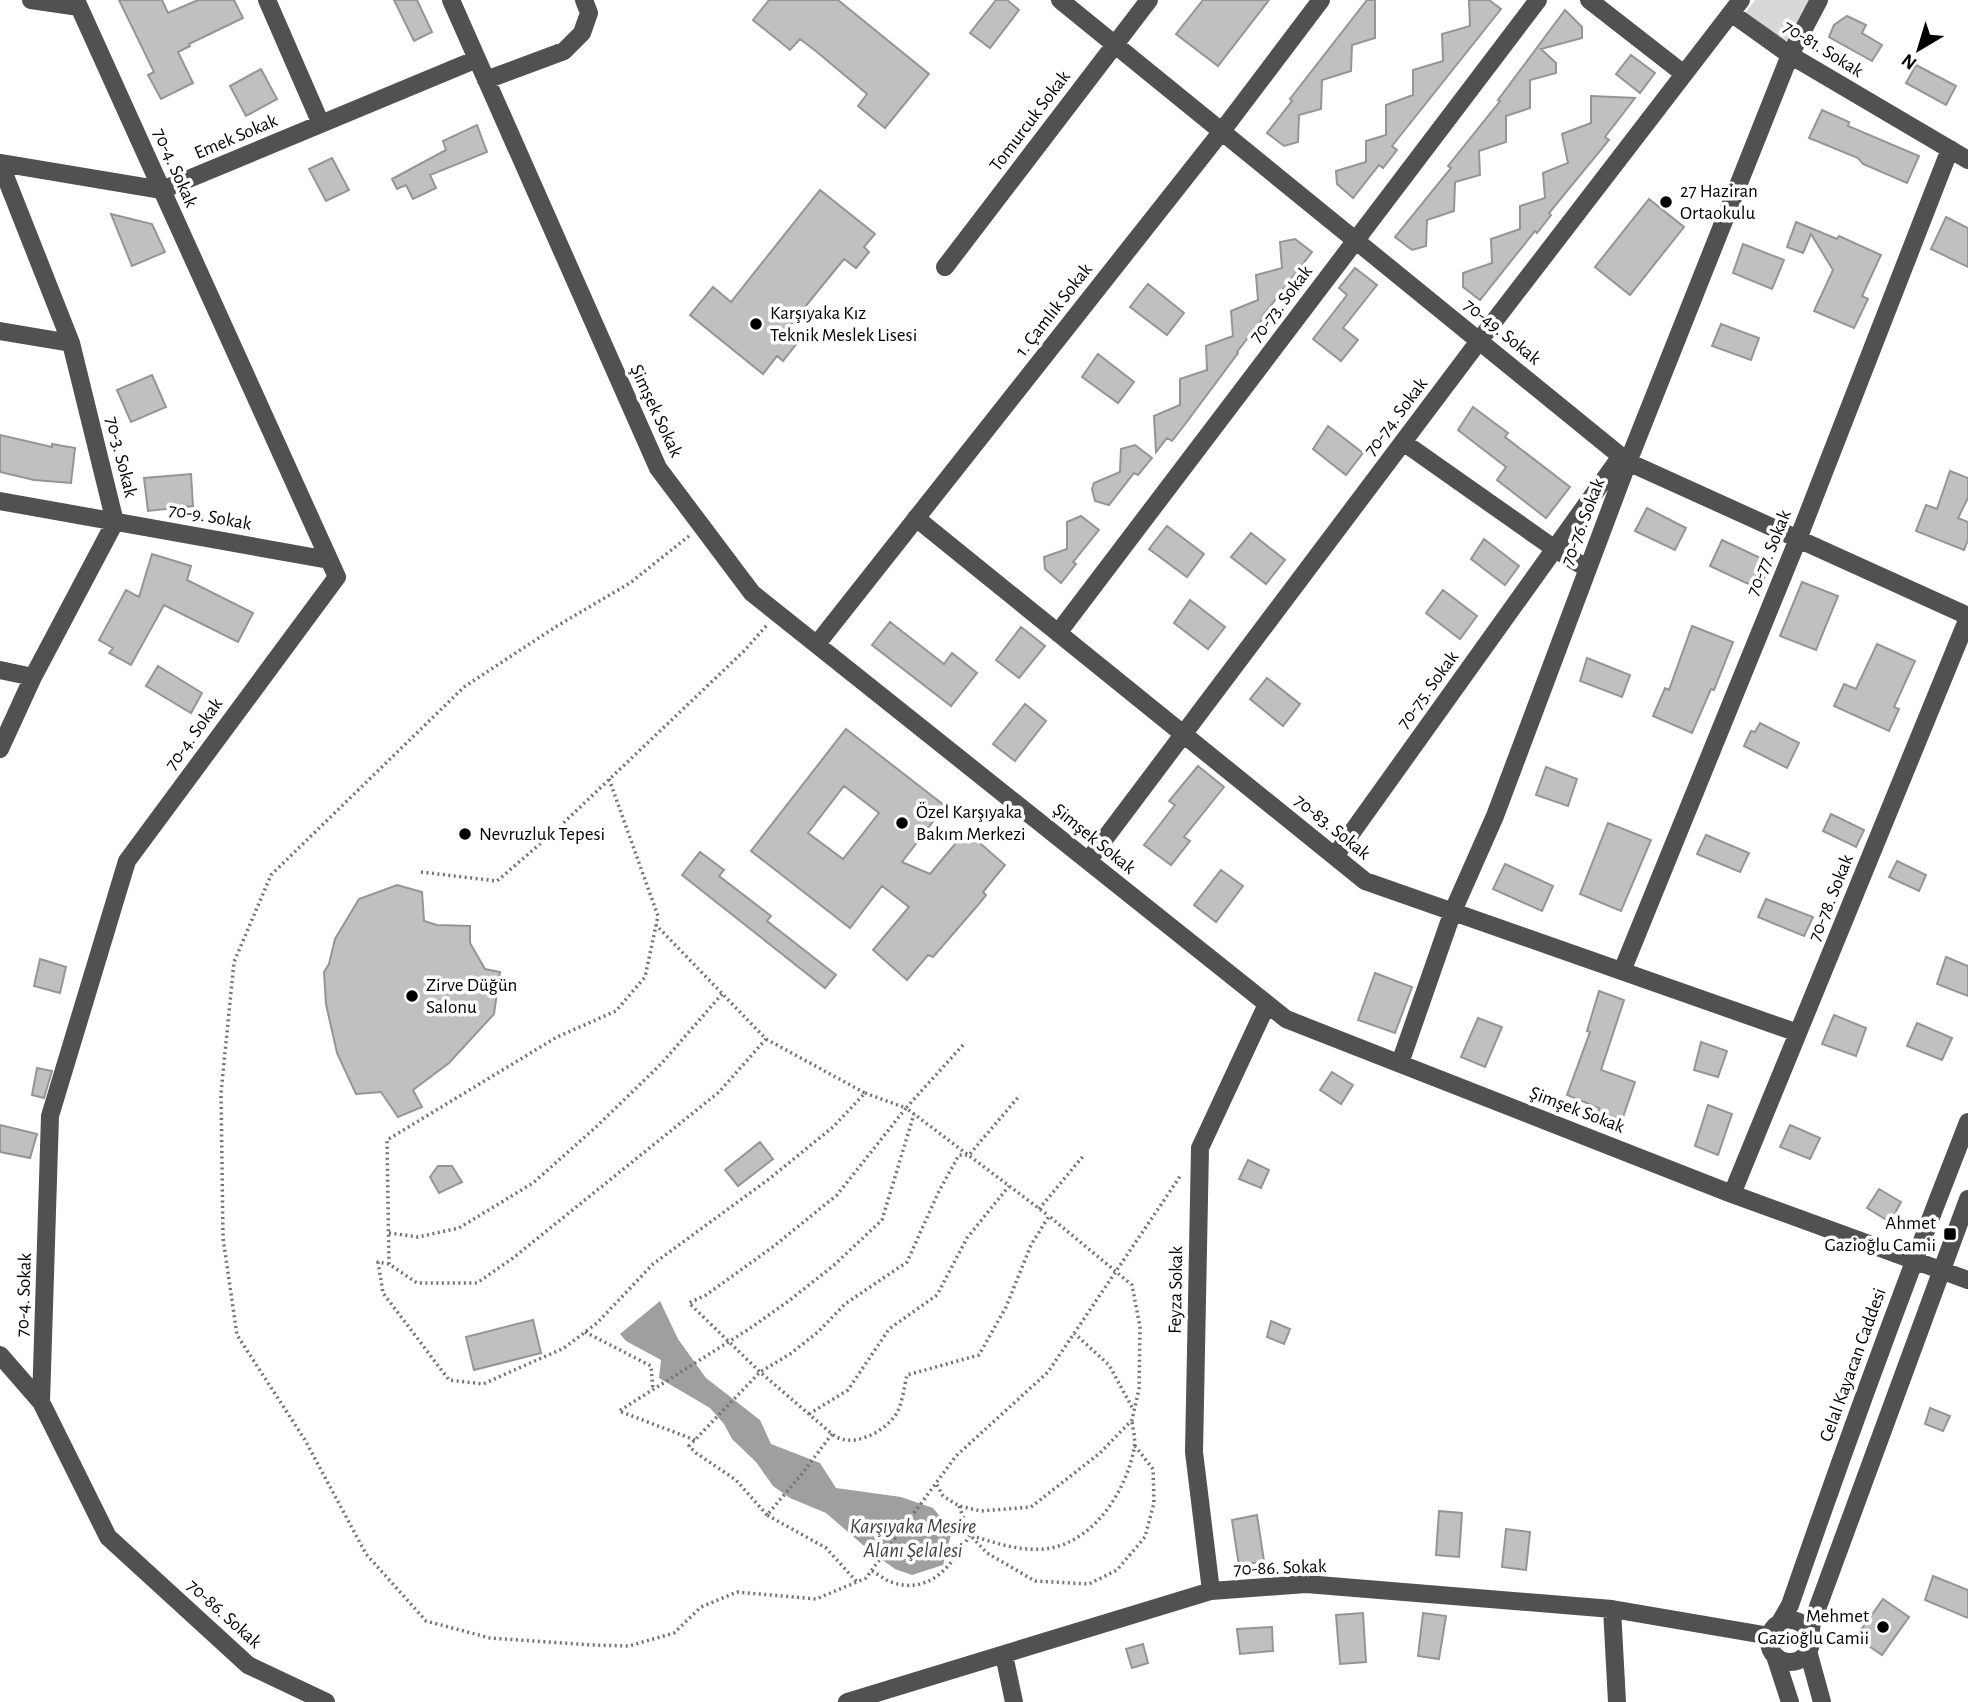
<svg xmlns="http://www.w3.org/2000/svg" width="1968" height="1702" viewBox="0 0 1968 1702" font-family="'Alegreya Sans',sans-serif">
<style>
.green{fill:#d8d8d8}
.water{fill:#9f9f9f}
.building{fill:#c0c0c0;stroke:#959595;stroke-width:2;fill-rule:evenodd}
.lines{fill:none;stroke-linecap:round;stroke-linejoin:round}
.path{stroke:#737373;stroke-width:3.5;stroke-dasharray:2 3.5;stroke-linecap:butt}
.minor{stroke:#515151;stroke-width:18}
.poi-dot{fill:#000;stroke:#fff;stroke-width:2.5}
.labels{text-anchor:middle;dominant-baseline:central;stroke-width:7;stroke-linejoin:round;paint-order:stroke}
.street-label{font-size:19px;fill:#000;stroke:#fff}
.poi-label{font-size:19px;fill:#000;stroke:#fff;text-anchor:start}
.water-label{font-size:21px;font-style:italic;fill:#404040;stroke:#fff}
</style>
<rect width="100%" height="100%" fill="#fff"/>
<path class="green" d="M1755 0H1814L1793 38 1785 41 1745 13Z"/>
<path class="water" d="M660 1301 678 1339 706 1378 760 1420 771 1444 820 1463 836 1488 901 1497 933 1508 952 1531 943 1565 912 1575 895 1569 871 1552 826 1513 790 1498 773 1486 756 1462 732 1439 724 1424 710 1408 659 1378 661 1360 626 1341 620 1334Z"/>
<path class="building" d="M119 0H162L168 13 198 0H234L243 18 189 44 190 46 178 52 193 83 161 99 148 75 154 72Z
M394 0H417L432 32 414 41Z
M769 0H838L929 74 885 128 858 106 867 94 817 52 800 39 790 50 753 20Z
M996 0H1007L1019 10 990 48 970 33Z
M1203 0H1269L1218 66 1176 34Z
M1367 0H1375V38L1352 45 1351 71 1322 80 1321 109 1299 115 1298 142 1284 146 1267 133 1292 101 1290 99Z
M1469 0H1489L1501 9 1392 146 1397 150 1383 168 1379 165 1353 198 1337 184 1336 171 1366 162V141L1386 135V105L1413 95V70L1443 61 1442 34 1470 26Z
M1565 10 1582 27V38L1541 49 1556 63V73L1530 80V108L1506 116V142L1479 151 1480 175 1455 182 1454 211 1427 220 1426 246 1412 250 1395 237 1451 168 1448 166 1500 101 1498 100Z
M1847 16 1866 25 1862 33 1882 45 1872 61 1829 37 1834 25Z
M1631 55 1655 73 1640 93 1616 74Z
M1916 65 1956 86 1946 105 1906 83Z
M261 69 277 99 246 116 230 86Z
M1591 96 1635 98 1605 137 1609 140 1549 213 1551 215 1537 233 1535 231 1480 300 1463 287V273L1492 263 1491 239 1520 229V206L1545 198 1543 173 1568 163 1562 134 1591 123Z
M1822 110 1849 122 1848 126 1919 156 1907 183 1863 164 1858 158 1809 138Z
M477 125 487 152 430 175 436 188 413 199 406 185 397 189 392 179 446 150 443 141Z
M332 158 349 190 326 201 309 169Z
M820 190 875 234 864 247 869 252 856 268 844 259 813 297 785 332 797 343 783 361 777 356 763 374 690 315 713 287 731 302Z
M1649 199 1684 227 1630 295 1595 267Z
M111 214 152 224 165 252 132 266Z
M1946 217 1968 228V267L1931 249Z
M1796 222 1837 239 1839 236 1881 255 1862 296 1868 299 1854 328 1814 311 1833 270 1811 234 1803 253 1787 247Z
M1295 239 1312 252 1262 317 1263 318 1237 352 1238 353 1186 423 1172 441 1167 438 1156 452 1154 416 1180 405V379L1207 370 1206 346 1233 336 1231 311 1258 300 1256 275 1282 268 1280 242Z
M1743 244 1784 260 1772 289 1733 273Z
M1355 268 1377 285 1343 328 1358 340 1341 361 1313 339 1347 295 1339 288Z
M1148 284 1184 313 1167 335 1130 307Z
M1721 324 1759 338 1751 360 1712 346Z
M1098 354 1134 382 1118 403 1082 377Z
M152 375 166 407 131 422 117 390Z
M1473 407 1508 433 1505 437 1570 487 1546 518 1497 480 1506 467 1458 430Z
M1328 426 1363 453 1346 475 1313 449Z
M0 435 52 447V444L75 448 71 483 34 480 0 472Z
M1135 445 1152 458 1138 475 1134 473 1109 505 1095 501 1092 489 1094 483 1120 472 1121 449Z
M1950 471 1968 478V498L1958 518 1968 522V540L1964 550 1916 531 1926 505 1937 509Z
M191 474 193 506 148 511 144 478Z
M1647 508 1686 528 1675 550 1635 531Z
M1081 516 1099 530 1073 562 1076 564 1061 583 1045 569 1044 557 1067 549V522Z
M1167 526 1204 554 1187 577 1149 549Z
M1251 533 1285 560 1266 584 1231 557Z
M1484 539 1519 566 1505 585 1471 559Z
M1722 540 1771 563 1759 589 1710 566Z
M152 554 191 566 187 580 253 613 238 642 164 605 131 665 109 653 113 648 99 640 126 590 139 597Z
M1802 582 1838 596 1816 650 1780 636Z
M1443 590 1477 616 1460 639 1426 613Z
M1190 600 1225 627 1208 649 1174 623Z
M890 622 944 664 952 653 977 673 951 706 872 645Z
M1692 626 1733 642 1714 690 1711 689 1692 733 1653 716 1665 688 1669 690Z
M1021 627 1045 646 1019 678 996 660Z
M1877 644 1915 661 1894 707 1899 709 1889 731 1834 706 1844 684 1856 689Z
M1587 658 1630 675 1622 697 1580 681Z
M158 666 202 693 191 713 146 686Z
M1267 678 1300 704 1283 726 1250 699Z
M1025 704 1046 721 1015 761 993 744Z
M1760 723 1799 743 1787 768 1744 746 1751 731 1755 732Z
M846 729 945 806 902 862 930 874 966 831 1005 865 983 892 986 895 978 905 933 957 928 955 907 980 873 950 909 907 882 886 850 928 751 851ZM844 786 879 813 843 859 808 833Z
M1198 766 1224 787 1184 837 1190 841 1171 865 1144 845 1175 805 1169 801Z
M1546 767 1577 779 1568 806 1536 795Z
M1831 814 1864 830 1856 847 1823 831Z
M1608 823 1651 840 1621 911 1580 894Z
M1706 835 1749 853 1740 872 1697 854Z
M700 852 724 870 719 876 771 916 767 921 836 975 825 988 682 875Z
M1897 861 1926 875 1919 891 1889 877Z
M1505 864 1553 886 1542 911 1493 889Z
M1221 870 1243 886 1216 922 1194 905Z
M397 885 422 892 424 921 437 925 470 926V943L485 969 500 972 494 1014 449 1063 413 1090 422 1107 398 1117 381 1092 356 1094 337 1053 326 1004 324 972 329 964 335 939 359 899Z
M1766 899 1813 917 1804 936 1758 917Z
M1946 957 1968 966V996L1937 984Z
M40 959 66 967 60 993 34 986Z
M1375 973 1412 987 1395 1033 1358 1020Z
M1599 991 1624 1000 1601 1070 1635 1082 1622 1120 1598 1112 1599 1108 1567 1095 1590 1032 1587 1031Z
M1834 1015 1866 1028 1856 1056 1822 1044Z
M1478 1018 1502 1027 1485 1067 1461 1057Z
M1917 1023 1952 1038 1942 1060 1907 1046Z
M1701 1042 1727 1051 1718 1077 1694 1070Z
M37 1068 52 1071 44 1098 32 1095Z
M1332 1072 1353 1085 1341 1104 1320 1090Z
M1708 1105 1732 1114 1718 1155 1695 1146Z
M0 1125 37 1134 30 1158 0 1152Z
M1790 1125 1820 1138 1810 1159 1780 1147Z
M760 1142 773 1159 738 1186 725 1170Z
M1248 1160 1269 1170 1261 1188 1239 1179Z
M438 1166H452L462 1182 439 1193 430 1177Z
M1879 1189 1901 1202 1890 1222 1867 1208Z
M533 1320 541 1353 474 1370 466 1337Z
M1271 1321 1290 1329 1284 1344 1267 1337Z
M1930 1408 1950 1416 1943 1431 1925 1424Z
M1439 1511 1462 1513 1459 1557 1436 1555Z
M1257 1515 1264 1561 1239 1566 1232 1520Z
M1506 1529 1530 1532 1526 1570 1502 1567Z
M1933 1576 1968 1590V1618L1925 1600Z
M1883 1599 1909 1617 1882 1655 1856 1637Z
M1363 1613 1366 1662 1340 1664 1336 1615Z
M1423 1613 1446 1616 1439 1659 1418 1656Z
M1272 1627 1273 1651 1240 1654 1237 1629Z
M1143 1644 1148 1663 1132 1668 1126 1649Z"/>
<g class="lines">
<path class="path" d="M689 536 630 583 557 626 464 687 271 875 234 962 221 1093 223 1238 237 1335 305 1440 366 1554 426 1621 490 1638 591 1645 629 1646 674 1633 701 1607 737 1592 816 1599 866 1578 956 1456 1048 1372 1181 1175
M609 779 658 916 645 977 616 1011 557 1037 387 1140 389 1264 417 1283H477L513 1258 719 1092 766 1039 656 925
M421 872 497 881 555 831 744 651 767 625
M963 1045 906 1108 1049 1216
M865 1093 906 1108 837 1195 774 1246 706 1295 689 1303 760 1372 832 1434C850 1449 881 1434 894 1417 902 1408 904 1387 907 1375L979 1355 1006 1307 1031 1245 1049 1216 1132 1285 1140 1327 1139 1389 1132 1420 1100 1453 1031 1507 981 1511 959 1506 943 1496 936 1483
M1039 1209 1084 1155
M389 1233 418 1237 459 1228 533 1183 596 1127 661 1064 722 994
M389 1264 378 1262 383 1293 449 1380 483 1384 564 1348 597 1323 653 1264 769 1179 833 1127 865 1093 766 1039
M585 1332 651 1366 653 1390
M1074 1333 1109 1365 1133 1409
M809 1414 848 1390 889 1329 937 1295 967 1238 1009 1186
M832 1434 801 1475 767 1515 826 1548 857 1582
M695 1440 619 1411 749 1329 790 1300 833 1266 882 1220 914 1114
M959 1506 970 1535C995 1543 1024 1553 1051 1548 1096 1539 1126 1490 1134 1449 1136 1440 1133 1430 1132 1422
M767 1515 736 1480 696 1453 689 1446 760 1372 790 1354 818 1332 845 1304 907 1262 939 1191 959 1155H969L1020 1095
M872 1571C878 1574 885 1580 891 1582 931 1596 952 1564 970 1535L987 1553 1035 1581 1089 1584 1117 1570 1145 1537 1154 1503 1153 1469 1135 1446"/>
<path class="minor" d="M31 0 79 7
M76 0 337 577 127 861 50 1116 41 1402 108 1537 248 1665 326 1702
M267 0 321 124
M451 0 658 468 752 593 1286 1019 1732 1194 1968 1280
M1060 0 1628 462 1968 616
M1589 0 1684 74
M1731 13 1790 55 1968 160
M486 80 564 51 582 33 589 13 584 0
M0 163 162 190 477 59
M945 267 1149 0
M0 331 71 343
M1403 442 1555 549 1588 569
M0 501 329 560
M916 518 1365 881 1798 1033
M1058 633 1538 0
M817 644 1222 131 1321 0
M0 670 33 677
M0 749 33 677 115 522 71 343 0 163
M1335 856 1621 456
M1088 861 1479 341 1741 0
M1622 971 1798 539 1950 149
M1400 1063 1453 911 1495 816 1628 462 1790 55 1819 0
M1732 1194 1968 618
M0 1355 41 1402
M1211 1591 1194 1452 1200 1148 1267 1004
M1612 1609 1617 1702
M1769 1641a21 21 0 1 1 42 0a21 21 0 1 1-42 0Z
M1779 1624 1790 1605C1846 1443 1905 1282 1968 1122
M1810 1636 1812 1623 1968 1199
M1808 1651 1822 1702
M1004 1655 1014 1702
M1775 1656 1790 1702
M847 1702 1211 1591 1306 1584 1612 1609 1770 1636"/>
</g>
<g class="poi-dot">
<circle cx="1666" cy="202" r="7"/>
<circle cx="756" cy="324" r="7"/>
<circle cx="902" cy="823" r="7"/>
<circle cx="465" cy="834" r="7"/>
<circle cx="412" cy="996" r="7"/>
<rect x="1943" y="1227" width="14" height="14" rx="3.5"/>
<circle cx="1883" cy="1627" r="7"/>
</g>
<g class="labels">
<g class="street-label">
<text transform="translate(1823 49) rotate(32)">70-81. Sokak</text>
<text transform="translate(1030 121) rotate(-53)">Tomurcuk Sokak</text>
<text transform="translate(236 137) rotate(-23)">Emek Sokak</text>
<text transform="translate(175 168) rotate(66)">70-4. Sokak</text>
<text transform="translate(1281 304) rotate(-53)">70-73. Sokak</text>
<text transform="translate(1054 310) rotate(-52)">1. Çamlık Sokak</text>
<text transform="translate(1502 332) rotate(39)">70-49. Sokak</text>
<text transform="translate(656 411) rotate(65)">Şimşek Sokak</text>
<text transform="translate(1396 417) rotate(-53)">70-74. Sokak</text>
<text transform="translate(121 457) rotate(76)">70-3. Sokak</text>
<text transform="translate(210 517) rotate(10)">70-9. Sokak</text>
<text transform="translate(1583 522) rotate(-69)">70-76. Sokak</text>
<text transform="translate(1769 553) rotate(-68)">70-77. Sokak</text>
<text transform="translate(1428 690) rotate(-54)">70-75. Sokak</text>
<text transform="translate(194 734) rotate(-54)">70-4. Sokak</text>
<text transform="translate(1332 827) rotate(39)">70-83. Sokak</text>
<text transform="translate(1094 839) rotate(39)">Şimşek Sokak</text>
<text transform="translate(1831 898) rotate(-68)">70-78. Sokak</text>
<text transform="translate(1577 1110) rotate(21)">Şimşek Sokak</text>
<text transform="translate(1176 1290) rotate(-89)">Feyza Sokak</text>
<text transform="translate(24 1295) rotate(-88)">70-4. Sokak</text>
<text transform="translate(1853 1365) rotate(-70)">Celal Kayacan Caddesi</text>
<text transform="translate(1280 1568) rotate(-2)">70-86. Sokak</text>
<text transform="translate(224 1614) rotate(42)">70-86. Sokak</text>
</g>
<g class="poi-label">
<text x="1680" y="191">27 Haziran<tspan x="1680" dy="22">Ortaokulu</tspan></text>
<text x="770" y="313">Karşıyaka Kız<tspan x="770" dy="22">Teknik Meslek Lisesi</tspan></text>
<text x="916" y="812">Özel Karşıyaka<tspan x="916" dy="22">Bakım Merkezi</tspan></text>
<text x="479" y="834">Nevruzluk Tepesi</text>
<text x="426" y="985">Zirve Düğün<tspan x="426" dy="22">Salonu</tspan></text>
<text x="1936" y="1223" text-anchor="end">Ahmet<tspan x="1936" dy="22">Gazioğlu Camii</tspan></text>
<text x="1869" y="1616" text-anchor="end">Mehmet<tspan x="1869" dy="22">Gazioğlu Camii</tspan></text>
</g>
<g class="water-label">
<text x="913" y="1526">Karşıyaka Mesire<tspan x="913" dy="24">Alanı Şelalesi</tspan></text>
</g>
</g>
<g transform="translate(1919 49) rotate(218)" stroke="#ffffff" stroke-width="5" paint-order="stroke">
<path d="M0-5L12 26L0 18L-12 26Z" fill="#000000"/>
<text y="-10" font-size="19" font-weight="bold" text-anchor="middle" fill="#000000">N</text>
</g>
</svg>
